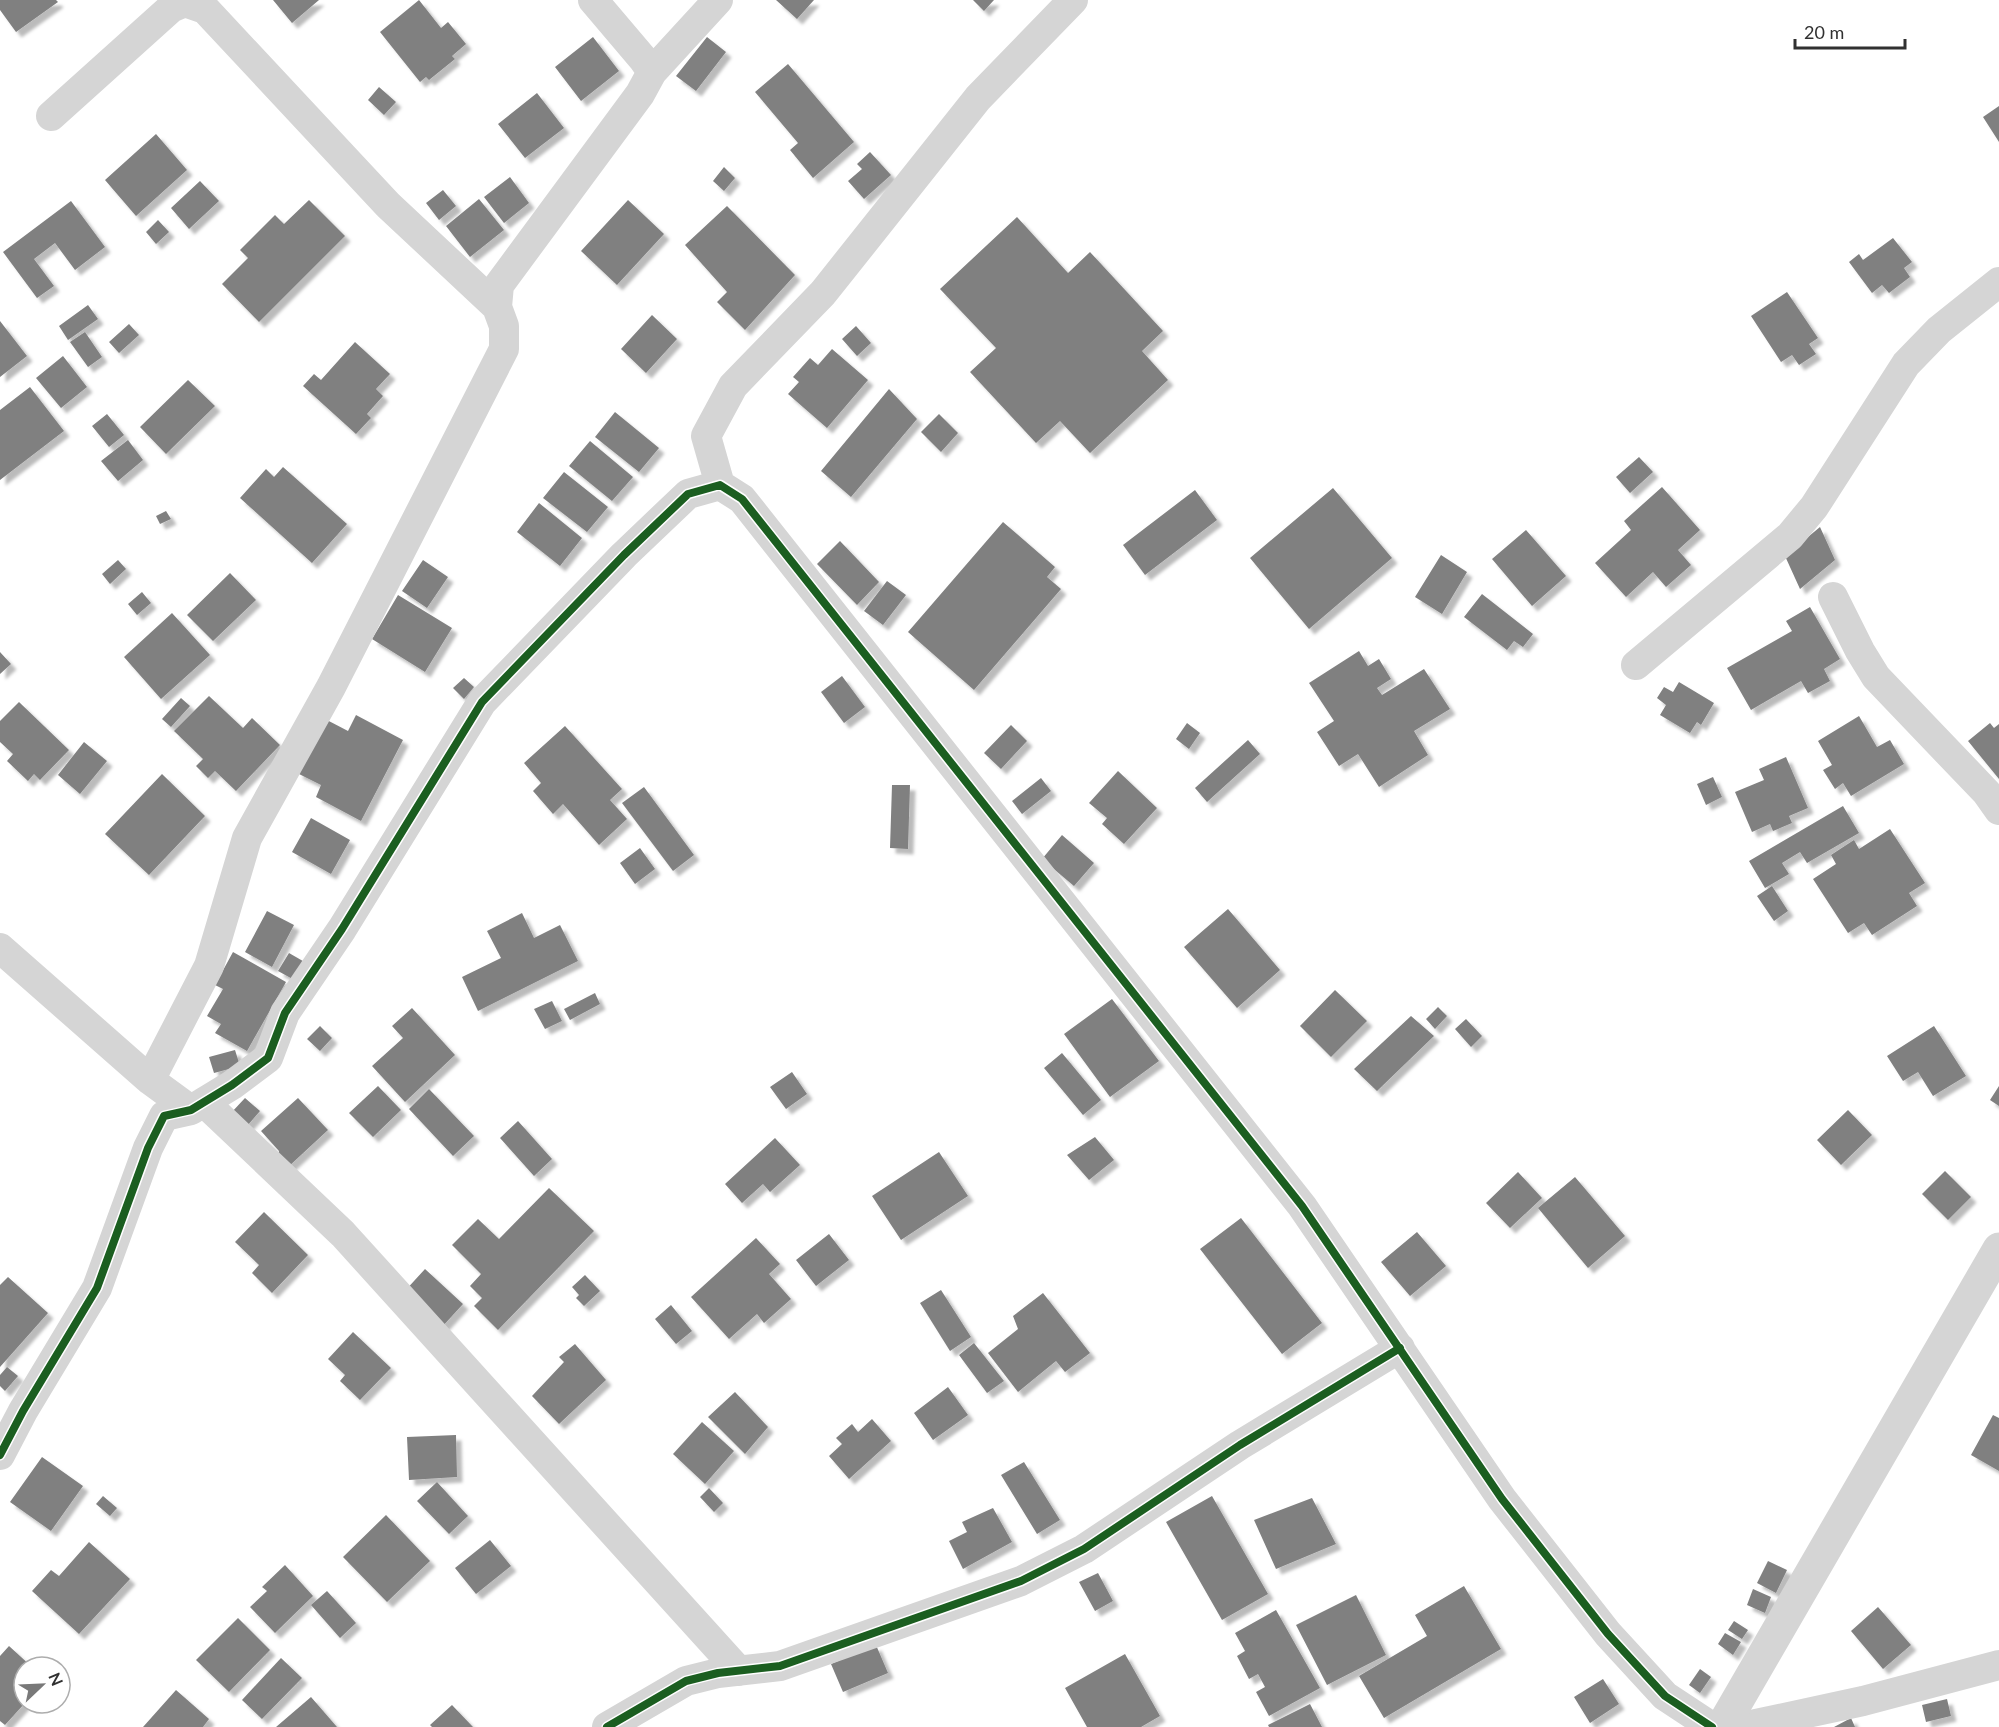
<svg xmlns="http://www.w3.org/2000/svg" width="1999" height="1727" viewBox="0 0 1999 1727" font-family="Lato,sans-serif">
<style>
.building{fill:#808080;filter:url(#shadow)}
.lines{fill:none;stroke-linecap:round;stroke-linejoin:round}
.minor{stroke:#d5d5d5;stroke-width:30}
.tertiary{stroke:#d5d5d5;stroke-width:33}
.cycleway-casing{stroke:#fff;stroke-width:11}
.cycleway{stroke:#1b5e20;stroke-width:8}
</style>
<defs>
<filter id="shadow"><feDropShadow dx="5.5" dy="5.5" stdDeviation="1.5" flood-color="#0004"/></filter>
</defs>
<rect width="100%" height="100%" fill="#fff"/>
<path class="building" d="M0 0H56L58 2 16 32 0 10Z
M273 0H319L292 23Z
M419 0 441 28 448 22 466 44 452 56 455 59 429 80 426 77 420 82 380 32Z
M776 0H814L797 19Z
M973 0H994L984 11Z
M593 37 619 71 581 101 555 67Z
M707 37 726 52 696 91 676 76Z
M788 64 854 142 813 178 790 150 798 143 755 92Z
M379 87 396 102 384 115 368 100Z
M537 93 564 128 525 158 498 124Z
M1999 106V142L1983 117Z
M156 134 187 170 136 216 105 180Z
M870 152 891 175 864 199 848 181 862 169 857 164Z
M724 167 735 178 724 191 713 181Z
M510 177 529 203 504 223 484 197Z
M200 181 219 201 189 229 171 208Z
M443 190 456 206 439 220 426 203Z
M479 199 504 230 470 257 446 226Z
M309 200 345 236 259 322 222 284 248 258 240 250 275 215 284 224Z
M628 200 664 234 617 285 581 251Z
M71 201 105 247 75 270 55 243 34 259 54 286 37 298 3 252Z
M727 206 795 275 745 330 717 302 727 292 685 245Z
M1017 217 1068 273 1090 252 1163 331 1142 351 1168 380 1090 453 1060 421 1036 443 970 372 996 348 940 289Z
M158 220 169 232 156 244 146 232Z
M1893 238 1912 262 1904 268 1910 277 1889 293 1882 285 1872 293 1849 262 1859 254 1863 260Z
M1787 292 1818 338 1809 344 1816 354 1799 365 1792 355 1781 362 1751 316Z
M88 305 98 319 68 340 59 326Z
M652 315 677 339 646 373 621 349Z
M0 321 27 356 0 377Z
M129 324 139 335 119 353 109 342Z
M856 326 871 343 857 356 842 339Z
M85 332 102 357 88 367 70 342Z
M355 342 390 374 376 389 383 396 367 414 371 418 356 434 303 386 314 374 321 380Z
M832 349 868 380 827 428 788 394 799 382 793 377 810 358 818 365Z
M63 356 87 387 61 408 36 378Z
M188 380 215 406 166 454 140 427Z
M30 387 64 431 0 480V410Z
M889 389 917 419 851 497 821 471Z
M615 412 659 448 639 472 595 437Z
M107 414 124 435 109 447 92 426Z
M939 414 958 433 941 452 921 432Z
M128 440 143 460 118 481 101 461Z
M590 441 633 477 612 501 569 466Z
M1639 457 1653 472 1630 493 1616 477Z
M283 467 347 524 312 563 240 498 266 469 274 477Z
M564 472 608 507 587 532 543 498Z
M1662 487 1700 530 1678 550 1691 565 1666 587 1653 572 1626 597 1595 563 1631 530 1624 521Z
M1333 488 1392 558 1309 629 1250 558Z
M1195 490 1217 520 1145 575 1123 545Z
M539 503 582 538 560 566 517 532Z
M166 511 171 519 160 524 156 516Z
M1003 522 1055 567 1047 577 1061 589 974 690 908 632Z
M1820 527 1835 560 1800 589 1785 556Z
M1526 530 1566 576 1532 606 1492 559Z
M840 541 879 582 857 605 817 564Z
M1441 555 1467 572 1442 614 1415 597Z
M118 560 126 569 110 584 102 574Z
M423 560 448 577 427 608 402 591Z
M230 573 256 600 213 641 187 615Z
M887 581 906 595 883 625 864 611Z
M142 592 151 603 137 615 128 604Z
M1482 594 1533 634 1523 647 1514 641 1507 650 1464 617Z
M398 595 452 628 425 672 372 639Z
M1810 607 1840 659 1824 669 1830 681 1808 693 1801 681 1751 710 1727 668 1792 631 1786 621Z
M172 613 210 655 161 699 124 657Z
M1359 651 1368 666 1379 659 1391 679 1377 688 1382 695 1424 669 1450 709 1414 731 1428 755 1379 787 1358 754 1339 766 1317 732 1334 721 1309 683Z
M0 652 11 664 0 674Z
M842 676 865 707 844 723 821 692Z
M464 678 474 687 464 699 453 688Z
M1679 682 1714 703 1701 725 1697 722 1690 733 1660 715 1666 705 1657 698 1664 687 1673 692Z
M209 696 243 728 252 718 280 745 236 791 215 771 208 778 196 766 203 759 174 731Z
M181 698 190 706 171 727 162 719Z
M19 702 69 750 40 780 34 774 28 781 7 761 13 754 0 742V721Z
M356 715 403 740 361 821 316 797 321 785 297 773 325 719 348 731Z
M1859 716 1877 747 1890 740 1904 764 1851 796 1843 783 1835 789 1823 770 1832 765 1818 741Z
M1187 723 1200 733 1189 749 1176 739Z
M1990 723 1994 728 1999 724V779L1968 741Z
M1011 725 1027 741 1001 769 984 753Z
M565 726 622 789 610 800 627 819 599 845 563 804 553 814 533 791 541 783 524 763Z
M1248 740 1260 754 1207 802 1195 788Z
M84 742 107 761 80 794 58 775Z
M1786 757 1808 808 1789 816 1792 823 1773 831 1770 824 1752 832 1735 792 1764 780 1759 769Z
M1118 771 1157 808 1124 844 1102 824 1107 818 1089 803Z
M162 774 205 816 149 875 105 834Z
M1713 777 1722 797 1706 805 1697 784Z
M1041 778 1051 791 1022 814 1012 801Z
M892 785H910L908 849 890 848Z
M644 787 694 855 673 871 622 803Z
M1843 806 1859 833 1807 863 1800 852 1782 863 1789 874 1765 888 1749 861Z
M311 818 350 840 331 874 292 852Z
M1890 829 1925 883 1909 893 1917 906 1872 935 1864 923 1848 933 1813 879 1836 864 1831 855 1854 840 1859 849Z
M1062 835 1094 863 1074 886 1042 859Z
M640 848 655 869 635 884 620 863Z
M1772 886 1788 911 1774 921 1757 896Z
M1228 909 1280 970 1237 1008 1184 947Z
M267 911 294 925 272 967 245 952Z
M522 913 534 938 560 925 578 961 478 1011 462 977 501 958 487 931Z
M233 952 286 982 247 1051 215 1033 221 1024 207 1016 223 989 215 985Z
M289 953 308 964 298 982 278 971Z
M1335 990 1367 1021 1331 1057 1300 1026Z
M595 993 600 1004 570 1020 564 1009Z
M1112 999 1159 1061 1110 1097 1064 1034Z
M552 1001 562 1021 545 1029 534 1009Z
M1438 1007 1447 1016 1435 1029 1426 1019Z
M412 1008 455 1055 405 1102 372 1066 403 1038 392 1026Z
M1411 1016 1434 1036 1377 1091 1354 1069Z
M1466 1019 1482 1036 1471 1047 1455 1029Z
M320 1026 332 1038 320 1051 307 1039Z
M1934 1026 1966 1076 1933 1096 1918 1072 1903 1081 1887 1056Z
M235 1050 240 1066 214 1073 209 1057Z
M1062 1053 1101 1100 1083 1115 1044 1068Z
M792 1072 807 1094 786 1109 770 1087Z
M378 1086 401 1110 373 1137 349 1113Z
M1999 1086V1106L1990 1100Z
M429 1089 474 1136 453 1156 409 1109Z
M245 1098 260 1111 247 1126 231 1113Z
M298 1098 328 1130 287 1168 278 1157 279 1151 261 1131Z
M1848 1110 1872 1135 1841 1165 1817 1140Z
M518 1121 552 1159 534 1176 500 1138Z
M1095 1137 1114 1160 1089 1180 1067 1155Z
M775 1138 800 1165 770 1192 763 1184 742 1203 725 1184Z
M939 1152 968 1196 901 1240 872 1196Z
M1945 1171 1971 1197 1948 1220 1922 1194Z
M1518 1172 1542 1198 1510 1228 1486 1203Z
M1575 1177 1625 1236 1588 1268 1538 1208Z
M549 1188 594 1231 498 1330 474 1306 482 1298 470 1286 481 1274 452 1245 478 1219 499 1239Z
M264 1212 308 1255 272 1293 252 1273 259 1265 235 1242Z
M1241 1218 1322 1323 1282 1354 1200 1249Z
M1417 1232 1446 1266 1410 1296 1381 1262Z
M829 1234 849 1260 816 1286 796 1260Z
M756 1238 780 1264 769 1274 791 1299 764 1323 757 1314 729 1339 691 1297Z
M425 1269 463 1304 441 1328 403 1293Z
M585 1275 600 1291 584 1306 576 1298 579 1295 572 1287Z
M8 1277 48 1313 0 1367V1285Z
M941 1290 971 1337 950 1351 920 1303Z
M1043 1293 1090 1353 1065 1372 1056 1361 1018 1392 988 1353 1018 1329 1013 1316Z
M671 1305 692 1331 676 1344 655 1319Z
M353 1332 391 1368 360 1400 340 1381 345 1375 328 1359Z
M974 1343 1004 1381 987 1393 959 1355Z
M575 1344 606 1380 559 1424 532 1396 564 1362 559 1357Z
M7 1367 18 1376 5 1391 0 1386V1375Z
M948 1387 968 1415 933 1440 914 1413Z
M735 1392 768 1427 745 1454 708 1417Z
M1993 1415 1999 1418V1471L1971 1455Z
M872 1419 891 1441 849 1479 829 1456 842 1444 836 1438 852 1424 858 1432Z
M702 1422 734 1451 705 1484 673 1454Z
M456 1435 457 1477 409 1480 407 1437Z
M42 1457 83 1486 51 1531 10 1502Z
M1024 1462 1060 1520 1037 1534 1001 1475Z
M437 1482 468 1516 449 1534 417 1501Z
M709 1488 723 1503 714 1512 700 1497Z
M103 1496 117 1508 110 1516 96 1504Z
M1212 1496 1268 1594 1222 1620 1166 1522Z
M1312 1498 1336 1544 1276 1569 1254 1520Z
M993 1508 1012 1542 963 1569 949 1541 967 1532 962 1522Z
M386 1515 430 1561 387 1602 343 1557Z
M490 1540 511 1566 476 1594 455 1568Z
M89 1542 130 1579 79 1634 32 1591 51 1570 59 1576Z
M1768 1561 1787 1570 1776 1593 1757 1583Z
M285 1565 313 1596 275 1633 250 1607 267 1591 262 1587Z
M1098 1573 1113 1601 1095 1611 1079 1582Z
M1464 1586 1501 1649 1384 1718 1359 1676 1427 1636 1415 1615Z
M1753 1589 1771 1597 1765 1613 1747 1605Z
M327 1591 356 1623 340 1638 311 1605Z
M1356 1595 1386 1655 1327 1685 1296 1625Z
M1878 1607 1911 1645 1883 1669 1851 1631Z
M1276 1610 1320 1688 1269 1716 1256 1692 1265 1687 1258 1674 1249 1679 1237 1656 1245 1651 1235 1633Z
M238 1618 270 1650 229 1692 196 1660Z
M1734 1621 1748 1630 1742 1639 1728 1630Z
M1725 1633 1741 1642 1733 1655 1718 1644Z
M876 1645 888 1673 843 1692 831 1664Z
M9 1646 32 1667H24V1689L19 1694 24 1699V1704L5 1725 0 1721V1656Z
M1125 1654 1160 1716 1141 1727H1087L1065 1688Z
M281 1658 302 1678 262 1719 242 1700Z
M1700 1669 1711 1677 1700 1693 1689 1685Z
M1603 1679 1619 1704 1590 1723 1574 1697Z
M176 1690 209 1719 203 1727H143Z
M311 1697 337 1727H276Z
M1947 1699 1951 1716 1926 1722 1922 1705Z
M1310 1704 1322 1727H1269L1268 1725Z
M452 1705 473 1727H432L430 1725Z
M1851 1718 1855 1727H1834Z"/>
<g class="lines">
<path class="minor" d="M652 72 718 0
M51 116 171 8 185 2 205 9 388 205 497 307
M720 485 706 436 733 386 823 293 978 98 1073 0
M1833 597 1860 651 1876 677 1987 793 1999 810
M1636 665 1790 536 1814 507 1906 364 1939 330 1999 282
M0 948 150 1080 191 1110
M150 1080 209 966 247 838 331 687 504 349V326L497 307 499 285 640 94 652 72 643 59 593 0
M204 1102 343 1234 739 1671
M0 1455 23 1411 97 1288 148 1148 164 1116 191 1110 232 1085 268 1058 285 1013 342 929 482 702 624 555 688 494 720 485 742 499 1302 1206 1502 1499 1608 1634 1665 1696 1712 1727
M607 1727 686 1681 718 1673 780 1666 1021 1581 1084 1549 1240 1445 1400 1348
M1742 1727 1863 1701 1999 1665"/>
<path class="tertiary" d="M1722 1727 1999 1249"/>
<g class="cycleway-casing">
<path id="cycleway" d="M0 1455 23 1411 97 1288 148 1148 164 1116 191 1110 232 1085 268 1058 285 1013 342 929 482 702 624 555 688 494 720 485 742 499 1302 1206 1502 1499 1608 1634 1665 1696 1712 1727
M607 1727 686 1681 718 1673 780 1666 1021 1581 1084 1549 1240 1445 1400 1348"/>
</g>
<use href="#cycleway" class="cycleway"/>
</g>
<g transform="translate(42 1685) rotate(67)"><circle r="28" fill="#ffffff" stroke="#adadad" stroke-width="1.5"/>
<path d="M0-4.5L10 22L0 15L-10 22Z" fill="#797979"/>
<text y="-9" font-size="16" font-weight="bold" text-anchor="middle" fill="#313131">N</text>
</g>
<path d="M1795 39v9h110v-9" fill="none" stroke="#313131" stroke-width="3"/>
<text x="1804" y="39" font-size="18" fill="#313131" stroke="#ffffff" stroke-width="4.5" paint-order="stroke">20 m</text>
</svg>
